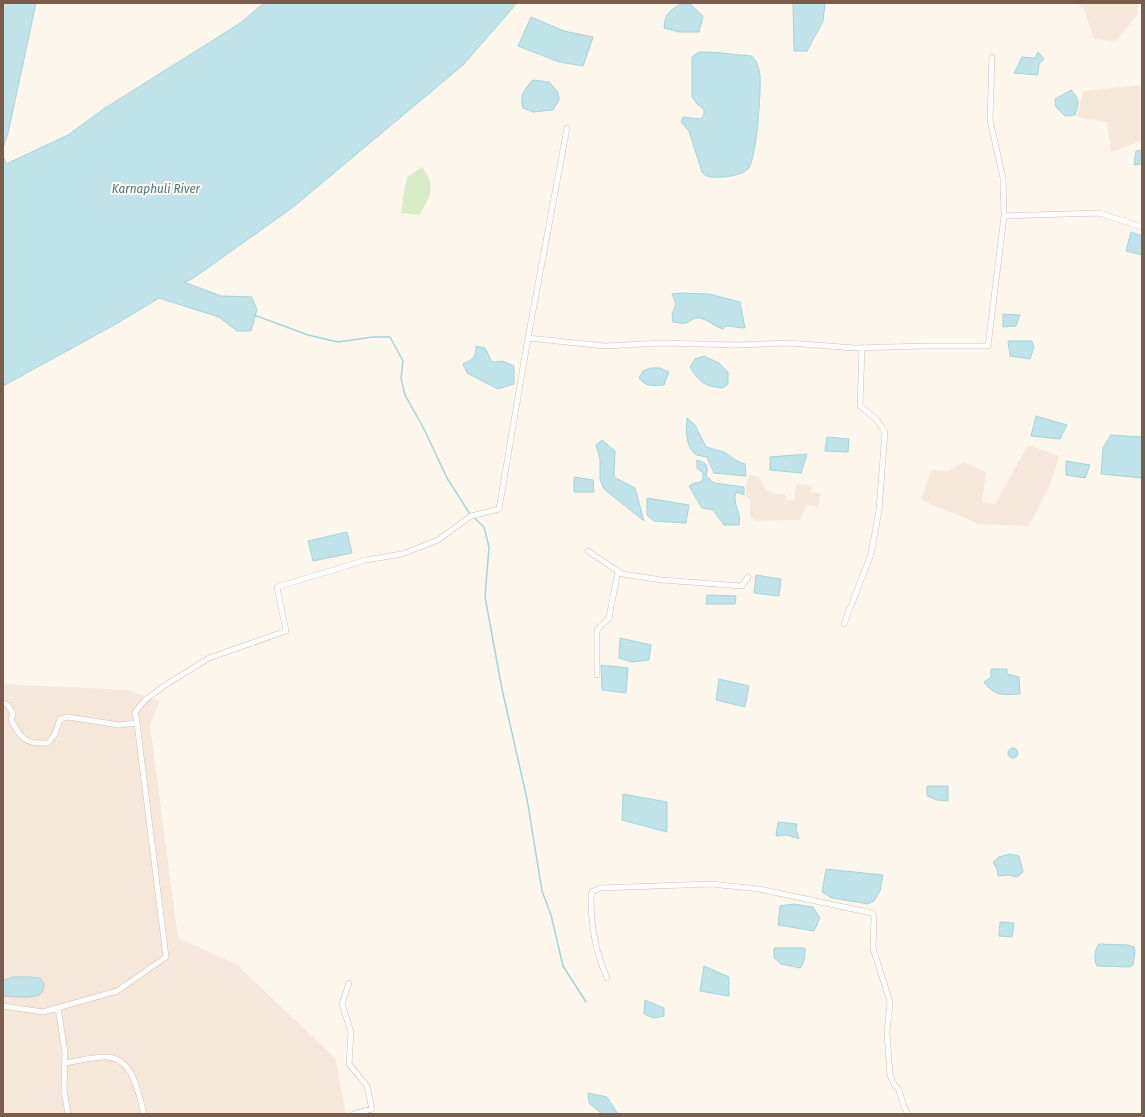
<svg xmlns="http://www.w3.org/2000/svg" width="1145" height="1117" viewBox="0 0 1145 1117" font-family="'Fira Sans Condensed',sans-serif">
<style>
.residential{fill:#f5e8da}
.green{fill:#d8ecc9}
.water{fill:#bfe3e8;stroke:#a5d3da}
.lines{fill:none;stroke-linecap:round;stroke-linejoin:round}
.stream{stroke:#a5d3da;stroke-width:1.5}
.minor-casing{stroke:#d1beb0;stroke-width:6}
.minor{stroke:#fff;stroke-width:5}
.labels{text-anchor:middle;dominant-baseline:central;stroke-width:4;stroke-linejoin:round;paint-order:stroke}
.water-label{font-size:13px;font-style:italic;fill:#437c86;stroke:#fffaf3}
</style>
<rect width="100%" height="100%" fill="#fdf6ec"/>
<path class="residential" d="M1077 3H1137L1138 14 1116 41 1094 39 1084 10Z
M1142 85V143L1138 142 1111 152 1107 122 1077 117 1083 91Z
M1028 445 1059 456 1050 485 1029 526 979 524 921 500 931 470 948 471 964 462 986 472 982 502 995 504Z
M749 475 759 477 766 490 776 494H785L786 499 794 501 796 484 811 486V492L821 494 818 507 807 505 800 520 755 521 750 516V499L746 497V485Z
M3 684 127 690 160 701 150 725 178 938 236 964 335 1058 346 1114H3Z"/>
<path class="green" d="M422 167C424 171 428 175 429 178 434 192 426 205 419 215L401 213 404 192 407 177Z"/>
<path class="water" d="M3 3H36L8 133 3 148Z
M264 3H517L463 65 292 208 192 279 184 282 221 296 252 297 257 310 251 331H237L219 317 159 298 114 325 3 386V155L6 164 68 135 105 108 239 24Z
M793 3H825L823 21 807 51H794Z
M680 4H690L703 16 699 32H679L664 28C665 14 668 12 680 4Z
M531 17 564 31 593 37 583 66 559 62 518 46Z
M699 52C713 52 725 53 739 55 742 55 748 55 751 56 757 59 759 69 760 75 761 91 757 158 748 169 743 174 730 177 722 177 715 177 707 179 702 172L689 131 681 122 683 117 700 119 702 118 704 115V109L697 104 692 97V57Z
M1038 52 1044 59 1039 64 1038 75 1014 73 1022 57 1035 58Z
M533 80 549 82 558 92 559 100 553 110 533 112 523 108C519 96 525 88 533 80Z
M1071 90C1080 100 1079 103 1075 115L1065 116 1056 107 1055 99Z
M1142 150V164L1134 165 1136 151Z
M1131 232 1142 236V255L1126 251Z
M681 293 709 294 740 302 745 328C739 328 732 326 726 326L723 329C715 327 709 320 700 318 693 317 691 322 685 323 682 324 676 322 673 322L672 314 676 304 672 294Z
M1003 314 1020 315 1016 326 1003 327Z
M1008 341H1032L1034 347 1030 359 1010 356Z
M476 346 485 348 492 362 502 361 514 366V384L498 389 467 373 463 364C473 360 476 357 476 346Z
M704 356 719 363 728 372V384L723 388C704 386 700 383 690 367L695 359Z
M650 368H660L669 372 664 385C653 386 646 387 639 378L643 371Z
M1036 416 1067 425 1060 439 1031 436Z
M687 418 695 425 706 447 724 452 735 460 745 464 746 476 714 473 707 457C704 456 698 456 695 454 685 445 686 429 687 418Z
M1111 435 1142 437V478L1101 474 1103 448Z
M827 437 849 439 848 452 825 451Z
M602 440 615 451 614 477 635 488 644 521 604 489 600 480V459L596 445Z
M807 454 801 473 770 470V457Z
M697 460C707 463 709 466 706 476L714 483 744 487V495L736 492C732 506 742 511 739 525H724L713 510 702 508 689 486 694 483 701 482 703 478V473L697 468Z
M1066 461 1090 465 1085 478 1066 475Z
M574 477 593 480 594 492H574Z
M647 498 689 505 686 523 654 521 647 515Z
M347 532 352 553 313 561 308 541Z
M756 575 781 579 779 596 754 593Z
M707 595 736 596 735 604H706Z
M620 638 651 645 649 660 632 662 619 658Z
M601 665 628 668 626 693 602 690Z
M991 669H1007V674L1019 677 1020 694C1004 695 995 697 984 682L991 677Z
M719 679 749 686 745 707 716 700Z
M1008 753a5 5 0 1 1 10 0a5 5 0 1 1-10 0Z
M927 786H948V801L937 800 927 796Z
M623 794 667 802V832L622 820Z
M778 822 797 824 796 829 799 839 787 835 776 836Z
M1010 854 1019 856 1023 872 1017 877 1009 875 998 876 997 869 993 862 999 857Z
M826 869 883 875 880 891 874 901 868 904 832 898 822 892Z
M794 904 813 907 820 918 814 931 778 925 780 906Z
M1000 922 1014 923 1012 937 999 936Z
M1099 944 1128 945 1134 947 1135 952 1133 965 1129 967 1097 966C1093 960 1095 949 1099 944Z
M774 948H805C805 956 805 962 800 968L781 964 774 958Z
M704 966 729 977V996L700 991Z
M12 977H30L40 978 44 983C44 988 43 992 39 995 32 998 12 997 5 996L3 995V981Z
M645 1000 664 1008V1016L653 1018 644 1014Z
M588 1093 607 1097 618 1114H602L589 1103Z"/>
<g class="lines">
<path class="stream" d="M254 315 308 335 338 342 373 337H390L403 361 401 378 405 395 424 429 447 478 470 514
M473 517 484 527 489 547 485 597 502 689 527 799 542 891 551 915 563 966 586 1002"/>
<g class="minor-casing">
<path id="minor" d="M992 57 990 120 1003 178 1004 216
M528 338 605 346 662 343 740 345 790 343 854 348 925 346H988L1004 216 1099 213 1142 227
M588 551 622 574 662 580 742 586 748 577
M844 624 871 554 879 510 885 432 876 419 860 406 862 348
M597 675V630L609 618 618 571
M3 703 8 705 13 714 11 720C21 739 25 744 48 743L55 734 60 719 68 717 119 725 137 723
M607 978C595 950 591 926 591 896L592 892 600 888 711 884 759 889 872 913 874 917 873 948 890 1002 887 1032 890 1075 894 1084 899 1090 904 1107 908 1114
M349 983 342 1004 351 1032 349 1064 367 1086 372 1109 354 1114
M3 1006 43 1012 117 991 166 957 137 723 135 712 145 700 164 686 209 658 286 631 277 587 366 560 402 554 438 540 471 516 499 509 528 338 567 128
M58 1008 65 1052 64 1090 68 1114
M65 1063C78 1061 92 1057 105 1057 134 1057 138 1093 144 1114"/>
</g>
<use href="#minor" class="minor"/>
</g>
<g class="labels">
<g class="water-label">
<text x="156" y="188">Karnaphuli River</text>
</g>
</g>
<rect width="1145" height="1117" fill="none" stroke="#7a5c4d" stroke-width="8"/>
</svg>
